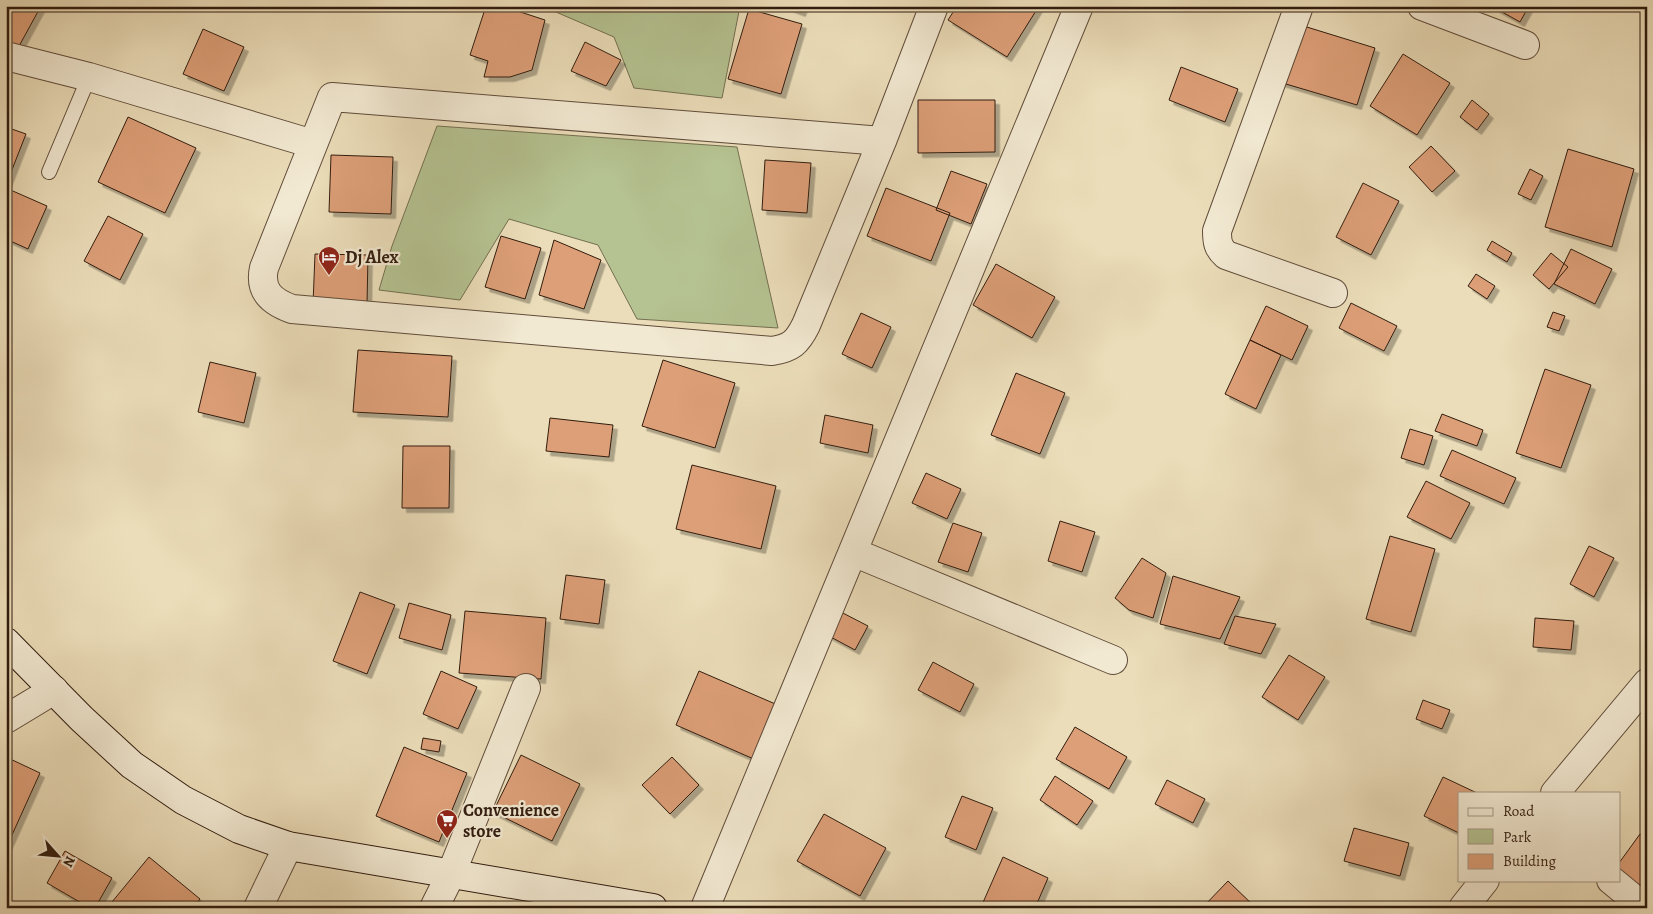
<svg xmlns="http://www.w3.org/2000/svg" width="1653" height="914" viewBox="0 0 1653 914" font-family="Alegreya,serif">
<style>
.green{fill:#b5c291;stroke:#736f50}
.building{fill:#dd9f78;stroke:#311c0f;filter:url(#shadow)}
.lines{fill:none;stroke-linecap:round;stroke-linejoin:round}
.lane-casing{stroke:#604c3a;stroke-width:16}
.street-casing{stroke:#604c3a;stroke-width:30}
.secondary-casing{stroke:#311c0f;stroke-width:30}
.lane{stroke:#f2e9d2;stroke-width:14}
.street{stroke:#f2e9d2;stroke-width:28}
.secondary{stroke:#f2e9d2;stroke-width:28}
.labels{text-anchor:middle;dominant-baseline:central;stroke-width:4.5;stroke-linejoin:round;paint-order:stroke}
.poi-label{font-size:18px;font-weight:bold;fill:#311c0f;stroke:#f2e9d2;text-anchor:start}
</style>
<defs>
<filter id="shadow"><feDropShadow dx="4.5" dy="4.5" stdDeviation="0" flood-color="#0004"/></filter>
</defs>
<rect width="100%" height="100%" fill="#ebddb9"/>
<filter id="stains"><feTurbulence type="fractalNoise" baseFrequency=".004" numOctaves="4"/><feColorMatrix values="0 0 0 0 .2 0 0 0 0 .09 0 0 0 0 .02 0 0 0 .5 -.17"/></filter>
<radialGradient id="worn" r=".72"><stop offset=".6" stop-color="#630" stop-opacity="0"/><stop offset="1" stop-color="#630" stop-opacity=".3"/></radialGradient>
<path class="green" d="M542 6H740L722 98 634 88 614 37Z
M437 126 737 147 778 328 637 319 598 245 509 219 460 300 379 290 392 246Z"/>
<path class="building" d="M6 6H41L18 48 6 41Z
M486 6H502L545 20 532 70 510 77H484L488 61 470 55Z
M785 6H803L801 12Z
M957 6H1039L1007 57 948 20Z
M1496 6H1529L1520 22 1495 8Z
M749 9 802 24 781 94 728 79Z
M1297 24 1375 48 1357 105 1279 82Z
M203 29 244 47 224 91 183 74Z
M585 42 621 60 606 86 571 71Z
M1403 54 1450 83 1417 135 1370 106Z
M1181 67 1238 89 1225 122 1169 100Z
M918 100H995V152L918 153Z
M1472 100 1489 114 1477 130 1460 117Z
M128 117 196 148 165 213 98 182Z
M6 127 26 134 6 185Z
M1431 146 1455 171 1432 192 1409 167Z
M1568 149 1634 169 1612 247 1545 227Z
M331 155 393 157 391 214 329 212Z
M765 160 811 163 807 213 762 210Z
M1530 169 1543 176 1531 200 1518 194Z
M951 171 987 184 971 224 936 210Z
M1363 183 1399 201 1371 255 1336 237Z
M6 188 47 206 28 249 6 239Z
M886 188 950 213 931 261 867 236Z
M108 216 143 234 120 280 84 261Z
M501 236 541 248 525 299 485 287Z
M554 240 601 260 584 309 539 295Z
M1492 241 1512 253 1507 262 1487 250Z
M1571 249 1612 269 1595 304 1554 284Z
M1551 253 1568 267 1549 289 1533 275Z
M315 254 368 255 367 305 313 304Z
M996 264 1055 297 1032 338 973 305Z
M1476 274 1495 286 1487 299 1468 286Z
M1351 303 1397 326 1384 351 1339 328Z
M1266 306 1308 326 1292 360 1250 340Z
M1553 312 1565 316 1559 331 1547 327Z
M861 313 891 327 872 368 842 354Z
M1250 340 1281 355 1256 409 1225 394Z
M358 350 452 356 448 417 353 412Z
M663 360 735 383 715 448 642 426Z
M210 362 256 373 244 423 198 412Z
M1545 369 1591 385 1561 468 1516 453Z
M1016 373 1065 393 1040 454 991 435Z
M1442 414 1483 430 1477 446 1435 431Z
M825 415 873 425 868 453 820 443Z
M550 418 613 425 609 457 546 451Z
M1410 429 1433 436 1424 465 1401 458Z
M403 446H450L449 508H402Z
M1452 450 1516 478 1504 504 1440 476Z
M692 465 776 486 761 549 676 529Z
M926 473 961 489 947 519 912 503Z
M1426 481 1470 503 1451 539 1407 517Z
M1060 521 1095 532 1082 572 1048 561Z
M953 523 982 533 968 572 938 562Z
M1390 536 1435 549 1411 632 1366 619Z
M1589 546 1614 558 1594 597 1570 584Z
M1142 558 1166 573 1153 618 1129 610 1115 598Z
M566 575 605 580 599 624 560 619Z
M1173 576 1240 597 1220 639 1160 624Z
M360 592 395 605 367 674 333 661Z
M409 603 451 615 442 650 399 638Z
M465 611 546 618 541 679 459 673Z
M839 611 868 626 855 650 827 635Z
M1235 616 1276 624 1261 654 1224 644Z
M1535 618 1574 621 1571 650 1533 647Z
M1289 655 1325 677 1298 720 1262 697Z
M933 662 974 684 960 712 918 690Z
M441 671 477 687 458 729 423 714Z
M699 671 780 706 756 760 676 725Z
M1423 700 1450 710 1442 729 1416 719Z
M1075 727 1127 757 1109 789 1056 759Z
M423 738 441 741 439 752 421 749Z
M404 747 467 773 439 842 376 816Z
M521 755 580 784 552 841 493 812Z
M6 757 40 773 7 846 6 845Z
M672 757 699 785 670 814 642 785Z
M1055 776 1093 801 1077 825 1040 800Z
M1443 777 1477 793H1459V833L1424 816Z
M1167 780 1205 799 1193 823 1155 804Z
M962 796 993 808 976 850 945 837Z
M824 814 886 848 860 896 797 861Z
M1354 828 1409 843 1400 876 1344 861Z
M1640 834 1647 838V897L1619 877V863Z
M65 851 112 878 95 908H90L47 883Z
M149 857 200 899 193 908H107Z
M1003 857 1048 878 1035 908 981 907Z
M1228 881 1256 908H1202Z"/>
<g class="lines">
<g class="lane-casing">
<path id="lane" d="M49 172 89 77"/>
</g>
<g class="street-casing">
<path id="street" d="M1299 6 1217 231C1217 242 1218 248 1226 255L1333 293
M1422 6 1525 45
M6 56 89 77 313 144
M882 141 332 97 264 268C259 291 272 302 292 309L772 351C791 348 797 343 806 325L882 141 934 6
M853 552 1113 660
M6 719 54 690
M1555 793 1647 683
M1611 880 1645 908
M258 908 288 846
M434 908 451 874 526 688
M705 908 1079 6
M1463 908 1485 880"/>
</g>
<g class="secondary-casing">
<path id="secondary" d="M6 642 82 719 132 765 183 800 239 829 288 846 653 908"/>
</g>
<use href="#lane" class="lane"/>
<use href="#street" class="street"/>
<use href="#secondary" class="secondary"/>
</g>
<defs>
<g id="hotel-pin" transform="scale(1.125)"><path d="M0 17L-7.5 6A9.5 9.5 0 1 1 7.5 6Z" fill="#8f2418" stroke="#f2e9d2"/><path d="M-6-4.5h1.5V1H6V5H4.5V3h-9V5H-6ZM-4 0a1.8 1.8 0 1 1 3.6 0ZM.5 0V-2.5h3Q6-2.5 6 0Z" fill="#fff"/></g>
<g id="supermarket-pin" transform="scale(1.125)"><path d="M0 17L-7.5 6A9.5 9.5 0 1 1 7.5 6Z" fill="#8f2418" stroke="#f2e9d2"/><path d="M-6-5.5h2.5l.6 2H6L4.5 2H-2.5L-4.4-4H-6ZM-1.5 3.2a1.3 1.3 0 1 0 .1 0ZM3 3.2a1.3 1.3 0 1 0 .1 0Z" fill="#fff"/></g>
</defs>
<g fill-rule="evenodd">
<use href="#hotel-pin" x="329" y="257"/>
<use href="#supermarket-pin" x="447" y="820"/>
</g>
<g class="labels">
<g class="poi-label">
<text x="345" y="257">Dj Alex</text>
<text x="463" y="810">Convenience<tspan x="463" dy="21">store</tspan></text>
</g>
</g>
<rect width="1653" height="914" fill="none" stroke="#ebddb9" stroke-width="25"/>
<rect x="8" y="8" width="1638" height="899" fill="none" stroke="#311c0f" stroke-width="2.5"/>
<rect x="12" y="12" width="1628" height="889" fill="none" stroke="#311c0f"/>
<rect x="1458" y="792" width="162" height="90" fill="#f2e9d2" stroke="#a59784"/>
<rect x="1468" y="808" width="25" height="8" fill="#f2e9d2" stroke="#a59784"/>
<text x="1503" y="816" font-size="15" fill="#311c0f">Road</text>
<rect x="1468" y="829" width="25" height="15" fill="#b5c291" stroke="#a59784"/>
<text x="1503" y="842" font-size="15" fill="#311c0f">Park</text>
<rect x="1468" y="854" width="25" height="15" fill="#dd9f78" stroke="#a59784"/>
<text x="1503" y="866" font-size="15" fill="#311c0f">Building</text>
<g transform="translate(58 856) rotate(117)" stroke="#f2e9d2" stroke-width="4" paint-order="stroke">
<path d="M0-4L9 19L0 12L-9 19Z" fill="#311c0f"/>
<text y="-8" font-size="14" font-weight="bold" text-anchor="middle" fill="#311c0f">N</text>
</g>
<rect width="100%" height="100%" filter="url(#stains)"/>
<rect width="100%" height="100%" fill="url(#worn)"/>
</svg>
